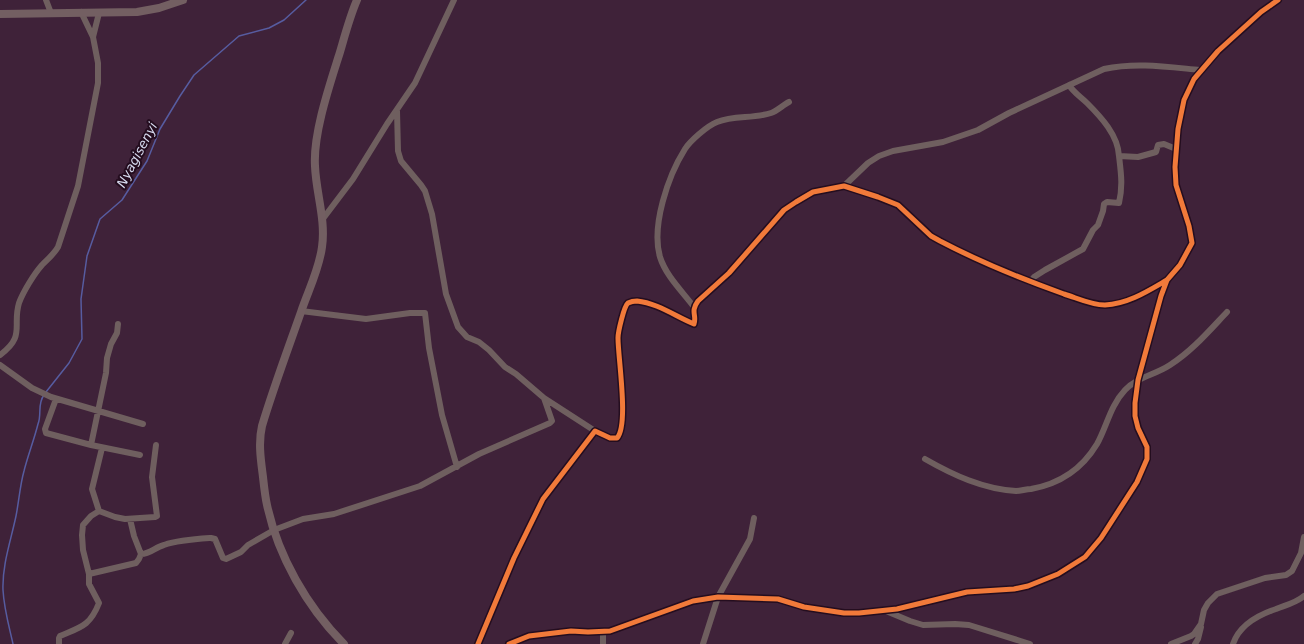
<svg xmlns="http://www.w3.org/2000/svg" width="1304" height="644" viewBox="0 0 1304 644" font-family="'DejaVu Sans',sans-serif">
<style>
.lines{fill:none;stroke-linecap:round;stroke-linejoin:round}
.stream{stroke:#575ca0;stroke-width:1.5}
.street{stroke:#6f5f5f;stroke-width:6}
.secondary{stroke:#735f62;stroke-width:8}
.cycleway-casing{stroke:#240d1f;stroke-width:8}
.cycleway{stroke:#f17a3a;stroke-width:5}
.labels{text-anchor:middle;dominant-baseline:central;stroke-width:4;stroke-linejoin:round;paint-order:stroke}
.water-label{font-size:13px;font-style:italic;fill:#d6daef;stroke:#240d1f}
</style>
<rect width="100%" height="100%" fill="#3f2239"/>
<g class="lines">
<path class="stream" d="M46 392 69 363 82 339 81 299 87 256 100 219 122 200 147 161 160 129 180 96 194 75 239 36 269 28 284 20 306 0
M13 644C9 626 4 609 3 590 2 565 11 540 16 516 19 501 20 485 24 471 28 455 34 440 38 424 42 414 37 404 44 395"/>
<path class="street" d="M46 0 51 13
M93 37 99 13
M1069 85C1073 92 1081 97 1087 103 1101 117 1118 135 1119 156
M844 186 868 163 879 156 893 151 943 142 978 130 1009 113 1104 69C1136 62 1168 67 1200 70
M322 220 353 179 387 124 415 83 454 0
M1030 282 1034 277 1045 270 1083 249 1093 230 1098 225 1103 211 1104 204 1107 202 1119 203C1123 186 1121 173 1119 156L1138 157 1156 152 1158 145 1164 144 1176 149
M694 307C682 291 666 276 660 257 651 226 668 176 685 149 690 141 707 126 717 122 734 115 753 119 771 113 777 111 783 105 789 102
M301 311 366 319 410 313H425L429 348 442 415 457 467
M118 324 117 333 111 344 107 358 106 373 91 445 140 455
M0 355C26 336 12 326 19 303 23 292 34 274 42 265 48 259 54 254 58 247L78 186 98 83V63L93 37 81 12
M0 365 32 388 51 397 143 424
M544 398 595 431
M56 399 45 429 46 433 91 445
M102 448 92 489 99 511 115 517 125 519 155 517 157 516 152 477 156 445
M925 459C953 475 983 489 1016 491 1021 491 1026 489 1031 489 1059 484 1082 469 1097 444 1107 426 1110 406 1125 390 1137 377 1155 375 1170 365 1192 351 1209 331 1227 312
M130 519 134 536 141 554C151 554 155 547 164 545 179 540 196 539 211 538L215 539 223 558 226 559 241 552 248 545 274 530 303 519 334 514 420 486 479 454 550 423 552 421 544 398 516 374 505 367 489 350 479 342 467 337 458 327 446 294 432 214 425 191 421 185 401 161 398 151 397 111
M89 574 136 563 139 559 141 554
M886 611 910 621 923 625 955 624 969 625 1030 644
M59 644V638L60 636C81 627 90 626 99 603L89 584V574L83 550 82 535 83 525 91 516 99 511
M285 644 291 633
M478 644 514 558 543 499 595 431 610 438H617C629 425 618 358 618 338 618 332 624 306 628 303 630 302 635 301 637 301 657 303 675 316 694 324 697 315 690 312 698 301L729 273 784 210 796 202 813 192 844 186 878 197 898 205 931 236 940 241C980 262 1022 279 1064 294 1077 298 1091 305 1105 305 1128 304 1148 291 1167 280
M509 644 529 636 571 631 588 632 610 631 693 601 718 597 778 599 804 607 844 613H859L897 609 967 592 1014 589 1028 586 1058 574 1085 557 1101 538 1137 482 1147 459V447L1138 428 1135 416V403L1138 380 1161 296 1167 280 1180 265 1192 243 1189 226 1176 185 1175 167 1178 129 1184 100 1194 79 1218 51 1261 12 1278 0
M603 644V632
M703 644 718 597 750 539 754 518
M1171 644 1191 636 1194 634 1201 624 1204 610 1208 603 1217 594 1265 578 1286 575 1292 571 1301 553 1304 537
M1195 644 1198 639 1201 627
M1233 644C1239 626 1258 615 1276 609 1286 605 1296 603 1304 596"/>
<path class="secondary" d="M0 14 137 12 159 8 183 0
M344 644C307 607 278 556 267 505 265 496 264 486 263 477 261 461 258 443 262 426 273 389 288 349 301 312 308 291 319 270 322 247 326 220 316 193 315 166 313 133 330 84 340 52 345 35 350 16 357 0"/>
<g class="cycleway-casing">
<path id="cycleway" d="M478 644 514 558 543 499 595 431 610 438H617C629 425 618 358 618 338 618 332 624 306 628 303 630 302 635 301 637 301 657 303 675 316 694 324 697 315 690 312 698 301L729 273 784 210 796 202 813 192 844 186 878 197 898 205 931 236 940 241C980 262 1022 279 1064 294 1077 298 1091 305 1105 305 1128 304 1148 291 1167 280
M509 644 529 636 571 631 588 632 610 631 693 601 718 597 778 599 804 607 844 613H859L897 609 967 592 1014 589 1028 586 1058 574 1085 557 1101 538 1137 482 1147 459V447L1138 428 1135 416V403L1138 380 1161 296 1167 280 1180 265 1192 243 1189 226 1176 185 1175 167 1178 129 1184 100 1194 79 1218 51 1261 12 1278 0"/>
</g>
<use href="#cycleway" class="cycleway"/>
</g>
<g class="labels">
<g class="water-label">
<text transform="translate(137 155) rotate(-62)">Nyagisenyi</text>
</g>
</g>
</svg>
